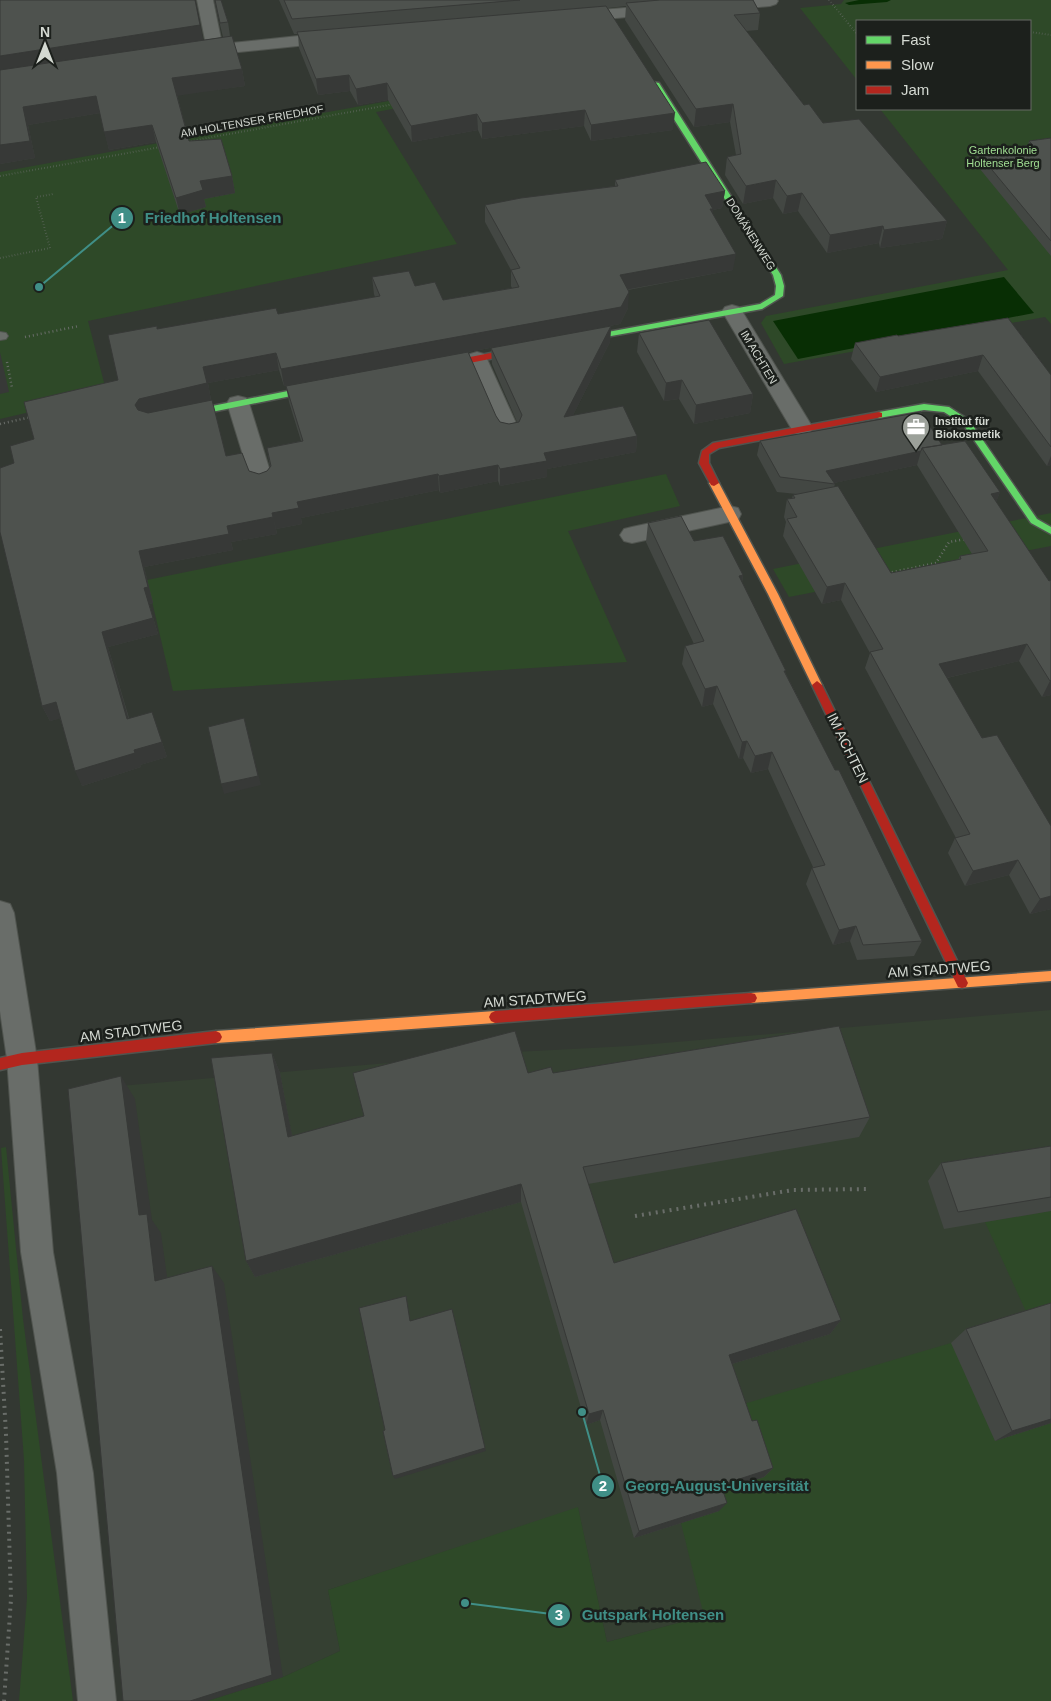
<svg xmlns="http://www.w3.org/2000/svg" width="1051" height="1701" viewBox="0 0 1051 1701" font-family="Helvetica,sans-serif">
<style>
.built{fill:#354032}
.green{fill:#2e4928}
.water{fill:#082e04}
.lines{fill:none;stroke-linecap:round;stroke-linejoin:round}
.stream{fill:#082e04;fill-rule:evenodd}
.lane-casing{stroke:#50544f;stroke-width:2}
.street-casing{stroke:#50544f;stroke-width:2}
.fast-casing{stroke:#50544f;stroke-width:3}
.slow-casing{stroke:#50544f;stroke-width:3}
.jam-casing{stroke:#50544f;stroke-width:3}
.path-far2{stroke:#696d69;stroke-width:2;stroke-dasharray:0.5 2.5;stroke-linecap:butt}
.path-far1{stroke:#696d69;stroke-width:2.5;stroke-dasharray:1 3;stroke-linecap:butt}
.path{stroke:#696d69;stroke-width:4;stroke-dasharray:2 5;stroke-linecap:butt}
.lane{fill:#696d69;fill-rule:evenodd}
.street{fill:#696d69;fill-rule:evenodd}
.fast{fill:#63d668;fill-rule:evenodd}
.slow{fill:#ff974d;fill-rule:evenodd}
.jam{fill:#b3261e;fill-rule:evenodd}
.wall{fill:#434743;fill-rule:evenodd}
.shaded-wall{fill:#373937}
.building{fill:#4e524e;stroke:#373937}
.labels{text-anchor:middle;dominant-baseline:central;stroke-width:5;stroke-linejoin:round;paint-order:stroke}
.far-street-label{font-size:11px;fill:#d4d9d2;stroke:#1c201c}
.far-park-label{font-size:11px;fill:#a1de93;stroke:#1c201c}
.far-poi-label{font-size:11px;font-weight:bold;fill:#d4d9d2;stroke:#1c201c;text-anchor:start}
.street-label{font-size:14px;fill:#d4d9d2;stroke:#1c201c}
.leader{fill:none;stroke:#408f87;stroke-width:2}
.callout-dot{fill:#408f87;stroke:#1c201c;stroke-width:2}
.mark-label{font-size:15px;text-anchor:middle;font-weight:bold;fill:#fff}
.callout-label{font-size:15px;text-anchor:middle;font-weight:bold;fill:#408f87;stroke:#1c201c;stroke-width:5;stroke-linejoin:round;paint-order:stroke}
</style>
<rect width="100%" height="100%" fill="#333832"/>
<path class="built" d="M1051 1010V1701L704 1616 607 1642 578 1508 328 1590 340 1651 283 1677 207 1701 85 1089 515 1052 629 1046Z"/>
<path class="green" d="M844 0H1051V324L1045 317 784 364 761 323 766 316 1008 270 880 109H1030V21H857V80L800 8 841 4Z
M471 86 475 94 376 112 457 244 88 321 107 394 0 419V172Z
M666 474 680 506 568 531 627 662 173 691 147 580Z
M1051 513V546L789 597 773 569Z
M6 1147 23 1319 73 1701H19L27 1598 24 1460 1 1148Z
M1051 1211V1312L1029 1318 985 1222Z
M951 1343 1051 1423V1701H207L283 1677 340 1651 328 1590 578 1507 607 1642 704 1616 681 1523 719 1510 689 1420Z"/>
<path class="water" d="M1004 277 1034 313 798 359 773 321Z"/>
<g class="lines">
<path class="stream" d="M891 0 887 2 849 5 845 3 859 0Z"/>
<g class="lane-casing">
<path id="lane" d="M0 332 6 333 8 336 6 339 0 340Z"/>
</g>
<g class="street-casing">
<path id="street" d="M197 0H213L222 44 336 32 342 33 344 37 342 41 336 42 199 56 193 55 191 51 193 47 206 45Z
M729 0H777L778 1 776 4 770 6 717 11 711 9 709 6 711 3Z
M662 5 668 7 670 10 668 13 575 22 569 20 567 17 569 14 575 12Z
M732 305 739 307 742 311 813 428 810 433 802 435 794 433 791 428 722 311 725 307Z
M477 352 484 354 487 359 520 432 517 437 509 439 501 437 498 432 467 359 470 354Z
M238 396 246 398 249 403 273 481 270 486 262 489 254 486 251 481 227 403 230 398Z
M730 506 738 508 741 514 738 520 632 543 624 541 620 535 624 529 632 527Z
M0 901 10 904 14 913 37 1059 53 1252 93 1473 116 1701H78L57 1473 21 1252 7 1059 0 1011Z"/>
</g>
<g class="fast-casing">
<path id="fast" d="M653 82 659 83 781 275 784 286 783 296 762 309 572 343 571 341 575 338 760 304 775 295 776 286 773 275 651 83Z
M323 384 327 387 326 389 177 419 173 416 177 413Z
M924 404 949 407 969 420 1037 519 1051 527V534L1031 523 963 424 944 412 924 410 879 418 875 415 879 412Z"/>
</g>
<g class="slow-casing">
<path id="slow" d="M714 480 719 483 778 594 822 685 821 688 817 689 812 685 768 594 709 483Z
M1051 971V981L751 1003 747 1002 745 998 747 994 751 993Z
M495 1011 499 1013 501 1017 499 1021 495 1023 216 1043 212 1041 210 1037 212 1033 216 1031Z"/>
</g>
<g class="jam-casing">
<path id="jam" d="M527 346 531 349 530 351 434 370 430 367 434 364Z
M879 412 882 413V417L719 448 709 454V463L719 483 714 486 711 485 699 463 702 451 713 443Z
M817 681 822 685 966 979 968 983 966 987 962 988 958 987 812 685Z
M751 993 755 994 757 998 755 1002 751 1003 495 1023 491 1021 489 1017 491 1013 495 1011Z
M216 1031 220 1033 222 1037 220 1041 216 1043 22 1065 0 1070V1058L22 1053Z"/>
</g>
<path class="path-far2" d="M829 0 857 34
M1030 32 1051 35
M191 141 394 104
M0 176 161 147
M0 258 50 248 36 197 53 194"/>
<path class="path-far1" d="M25 337 79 326
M7 362 12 388
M0 424 31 417
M888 573 936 563 949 542 966 539"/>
<path class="path" d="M635 1216 793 1190 869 1189
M0 1329 6 1434 11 1599 4 1701"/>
<use href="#lane" class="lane"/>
<use href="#street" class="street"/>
<use href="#fast" class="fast"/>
<use href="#slow" class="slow"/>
<use href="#jam" class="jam"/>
</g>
<path class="wall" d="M0 0 203 40 223 37 214 0H221L228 22 230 36 242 69 245 86 177 95 189 141 232 176 235 193 204 199 206 207 180 215 156 142 109 150 100 113 28 125 35 158 0 164Z
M279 0H753L760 13 758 30 746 31 804 105 823 123 947 221 942 239 880 248 879 243 827 253 798 211 783 214 773 198 743 204 725 175 727 157 736 155 730 122 694 127 625 20 626 6 608 8 673 130 591 141 584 126 482 139 478 130 412 142 388 100 358 105 350 91 318 95 299 48 298 34H294Z
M1051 138V256L975 163 978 153 1028 145 1029 141Z
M615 180 725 191 722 208 713 210 712 213 733 270 628 290V308L620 324 284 386 279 370 208 383 211 400 186 406 226 456 249 471 259 474 267 471 270 467 267 448 301 441 289 402 286 386 496 416 500 422 509 424 517 422 492 364 491 348 611 326 610 342 573 415 637 436 636 452 547 469V477L500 486 498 481 440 493 439 490 301 518 302 524 276 529 277 534 231 542 233 550 144 567 153 603 149 604 158 634 108 647 129 718 157 727 167 757 140 765 141 767 82 786 60 718 50 721 42 706 14 463 34 439 118 380 157 329 278 314 375 297 374 294 372 277 415 286 443 300 512 288 511 286V270L485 222V205L615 186Z
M1008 318 1051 375V465L1047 466 978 371 876 392 851 359 855 343Z
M639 333 753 394 750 413 694 424 679 399 664 401 637 352Z
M760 441 942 445 1000 492 996 502 1049 581 1051 580V695L1042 697 1019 661 947 678 982 738 1051 826V909L1030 914 1009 875 965 886 948 853 955 838H956L865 668 870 653 841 600 822 604 783 536 786 522 784 517 787 499 792 498 793 495 797 494 777 492 757 455ZM917 465 972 554 960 556 958 560 891 573 834 487 835 484 834 483Z
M648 523 694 541 743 575 742 583 786 674 922 941 914 956 857 960 850 941 833 945 806 884 812 868 813 867 768 769 751 773 743 758 739 759 713 704 702 707 682 664 685 646 694 644 646 542Z
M272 1053 280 1073 292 1136 528 1073H553L870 1117 859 1137 588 1184 614 1263 841 1320 830 1334 732 1364 752 1421 773 1468 764 1477 723 1491 719 1511 634 1538 600 1420 586 1425 521 1202 255 1277 246 1261Z
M1051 1146V1211L944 1229 928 1181 941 1163Z
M966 1329 1051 1423 995 1441 951 1343Z"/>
<path class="shaded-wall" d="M200 25 204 42 0 74V56Z
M242 69 245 86 176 96 172 78Z
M349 75 350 91 318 95 316 79Z
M387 83 388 100 358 105 356 89Z
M96 96 100 113 28 125 35 158 0 164V145L23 107Z
M733 104 730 122 694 127 696 109Z
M585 110 584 126 482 139V123Z
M675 113 673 130 591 141V125Z
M477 114 478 130 412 142 411 126Z
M152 125 156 142 109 150 104 132Z
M232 176 235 193 204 199 206 207 180 215 176 198 200 181Z
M776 180 773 198 743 204 746 186Z
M725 191 722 208 713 210 711 225 705 195Z
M802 193 798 211 783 214 787 196Z
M947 221 942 239 880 248 884 230Z
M883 226 879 243 827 253 830 235Z
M736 254 733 270 619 291 620 275Z
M629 292 628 308 620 324 284 386 281 369Z
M611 326 610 342 564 433V417Z
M0 352 9 392 0 394Z
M276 353 279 370 208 383 211 400 143 415 140 422 135 405 139 399 203 367Z
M983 355 978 371 876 392 880 377Z
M682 380 679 399 664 401 666 383Z
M753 394 750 413 694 424 696 405Z
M637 436 636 452 547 469V477L500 486V469L544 453Z
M921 451 917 465 830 484 826 471Z
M1051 456V465L1047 466Z
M498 465V481L440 493 439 476Z
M438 474 439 490 301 518 302 524 276 529 272 513 297 502Z
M1000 492 993 510 991 494Z
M273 517 277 534 231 542 233 550 144 567 153 603 149 604 158 634 108 647 133 734 127 719 102 632 144 588 139 551 227 526Z
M743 575 740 594 739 576Z
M845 583 841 600 822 604 827 587Z
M1027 644 1019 661 933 681 939 664Z
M1051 680V695L1042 697 1050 681Z
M717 686 713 704 702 707 705 689Z
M56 702 63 718 50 721 42 706Z
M152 712 167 757 140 765 141 767 82 786 75 771 134 750Z
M247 728 261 785 224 794 221 784Z
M747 741 743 758 739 759 742 742Z
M772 752 768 769 751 773 755 756Z
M1018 860 1009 875 965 886 973 871Z
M1051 896V909L1030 914 1040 899Z
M856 926 850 941 833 945 839 930Z
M272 1053 280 1073 296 1156 288 1137Z
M121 1076 135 1099 152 1220 161 1233 170 1298 155 1281 139 1215Z
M521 1184V1202L255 1277 246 1261Z
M212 1266 224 1283 283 1677 207 1701H190Z
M841 1320 830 1334 722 1367 729 1355Z
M603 1410 600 1420 586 1425 589 1414Z
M1051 1419V1423L995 1441 1012 1431Z
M485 1448 486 1451 395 1479 393 1476Z
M773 1468 764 1477 714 1493 721 1485Z
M727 1503 719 1511 634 1538 639 1531Z"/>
<path class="building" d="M0 0H195L200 25 0 56Z
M215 0H221L228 22 220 23Z
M284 0H520L292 19Z
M660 0H753L760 13 734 15 804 105 809 104 823 123 859 119 947 221 884 230 883 226 830 235 802 193 787 196 776 180 746 186 727 157 741 154 733 104 696 109 626 3Z
M606 6 675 113 591 125 585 110 482 123 477 114 411 126 387 83 356 89 349 75 316 79 297 32Z
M232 36 242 69 172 78 189 141 221 139 232 176 200 181 203 190 176 198 152 125 104 132 96 96 23 107 30 141 0 145V70Z
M1051 138V241L978 153 1033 145 1029 141Z
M706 162 725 191 705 195 713 209H710L736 254 620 275 629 292 621 307 281 369 276 353 203 367 207 383 139 399 135 405 138 410 148 413 212 400 226 456 242 453 249 471 259 474 267 471 271 466 267 448 303 441 286 386 468 352 496 416 500 422 509 424 519 422 522 415 491 348 611 326 564 417 623 406 637 436 544 453 547 461 500 469 498 465 439 476 438 474 297 502 299 508 272 513 273 517 227 526 229 534 139 551 148 587 144 588 153 618 102 632 127 719 152 712 162 742 134 750 135 753 75 771 56 702 42 706 0 532V468L14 463 10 446 34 439 24 402 118 380 108 335 157 326V329L276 308 278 314 380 296 372 277 409 271 415 286 435 282 443 300 519 287 511 270 520 268 485 205 521 198 618 186 615 180Z
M1008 318 1051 375V447L983 355 880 377 855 343 897 335 898 336Z
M709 320 753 394 696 405 682 380 666 383 639 333Z
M921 412 942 445 922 448 921 451 826 471 835 484 780 477 760 441Z
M965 441 1000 492 991 494 1049 581 1051 580V680L1050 681 1027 644 939 664 982 738 997 735 1051 826V896L1040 899 1018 860 973 871 955 838 970 834 870 652 883 649 845 583 827 587 787 519 797 517 787 499 795 498 793 495 838 486 891 573 961 559 960 556 988 551 922 448Z
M681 516 694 541 723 536 743 575 739 576 786 671H784L835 770H839L922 941 863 945 856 926 839 930 812 868 825 865 772 752 755 756 747 741 742 742 717 686 705 689 685 646 704 641 648 523Z
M244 718 258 776 221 784 208 727Z
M839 1026 870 1117 583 1167 614 1263 796 1209 841 1320 729 1355 752 1421 757 1420 773 1468 721 1485 727 1503 639 1531 603 1410 589 1414 521 1184 246 1261 211 1058 272 1053 288 1137 364 1116 353 1073 515 1031 528 1073 551 1067 553 1073Z
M121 1076 139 1215 147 1214 155 1281 212 1266 272 1675 190 1701H123L68 1089Z
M1051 1146V1197L958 1212 941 1163Z
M406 1296 410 1321 452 1309 485 1448 393 1476 383 1431 385 1430 359 1308Z
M1051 1303V1419L1012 1431 966 1329Z"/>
<defs>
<g id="office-pin" transform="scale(1.4375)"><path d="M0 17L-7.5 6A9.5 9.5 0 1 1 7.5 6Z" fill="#9ca19a" stroke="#1c201c"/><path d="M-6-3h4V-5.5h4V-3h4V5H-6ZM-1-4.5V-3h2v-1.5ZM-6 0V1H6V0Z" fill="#fff"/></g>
</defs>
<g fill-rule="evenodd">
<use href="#office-pin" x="916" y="427"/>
</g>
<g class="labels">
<g class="far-street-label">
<text transform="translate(252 121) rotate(-10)">AM HOLTENSER FRIEDHOF</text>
<text transform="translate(751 234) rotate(58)">DOMÄNENWEG</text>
<text transform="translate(759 357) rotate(59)">IM ACHTEN</text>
</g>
<g class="far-park-label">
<text x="1003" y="150">Gartenkolonie<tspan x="1003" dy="13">Holtenser Berg</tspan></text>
</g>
<g class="far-poi-label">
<text x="935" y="421">Institut für<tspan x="935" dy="13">Biokosmetik</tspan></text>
</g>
<g class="street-label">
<text transform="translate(848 748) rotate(64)">IM ACHTEN</text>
<text transform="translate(939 969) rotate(-4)">AM STADTWEG</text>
<text transform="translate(535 999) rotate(-4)">AM STADTWEG</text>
<text transform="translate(131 1031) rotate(-7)">AM STADTWEG</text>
</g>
</g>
<path class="leader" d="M39 287L122 218M582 1412L603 1486M465 1603L559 1615"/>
<g class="callout-dot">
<circle cx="39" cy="287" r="5"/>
<circle cx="582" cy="1412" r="5"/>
<circle cx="465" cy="1603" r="5"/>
<circle cx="122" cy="218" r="12"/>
<circle cx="603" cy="1486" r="12"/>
<circle cx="559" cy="1615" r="12"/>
</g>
<g class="mark-label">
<text x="122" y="223">1</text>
<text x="603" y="1491">2</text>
<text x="559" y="1620">3</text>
</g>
<g class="callout-label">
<text x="213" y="223">Friedhof Holtensen</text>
<text x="717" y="1491">Georg-August-Universität</text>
<text x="653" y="1620">Gutspark Holtensen</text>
</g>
<rect x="856" y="20" width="175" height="90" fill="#1c201c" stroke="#666a65"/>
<rect x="866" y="36" width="25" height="8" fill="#63d668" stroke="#666a65"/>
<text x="901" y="45" font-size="15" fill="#d4d9d2">Fast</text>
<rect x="866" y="61" width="25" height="8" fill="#ff974d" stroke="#666a65"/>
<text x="901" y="70" font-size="15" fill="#d4d9d2">Slow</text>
<rect x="866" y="86" width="25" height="8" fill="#b3261e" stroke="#666a65"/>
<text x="901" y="95" font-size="15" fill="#d4d9d2">Jam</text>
<g transform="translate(45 45)" stroke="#1c201c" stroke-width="4" paint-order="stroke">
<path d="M0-4L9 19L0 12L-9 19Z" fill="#d4d9d2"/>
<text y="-8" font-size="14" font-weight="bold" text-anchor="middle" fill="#d4d9d2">N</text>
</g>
</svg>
